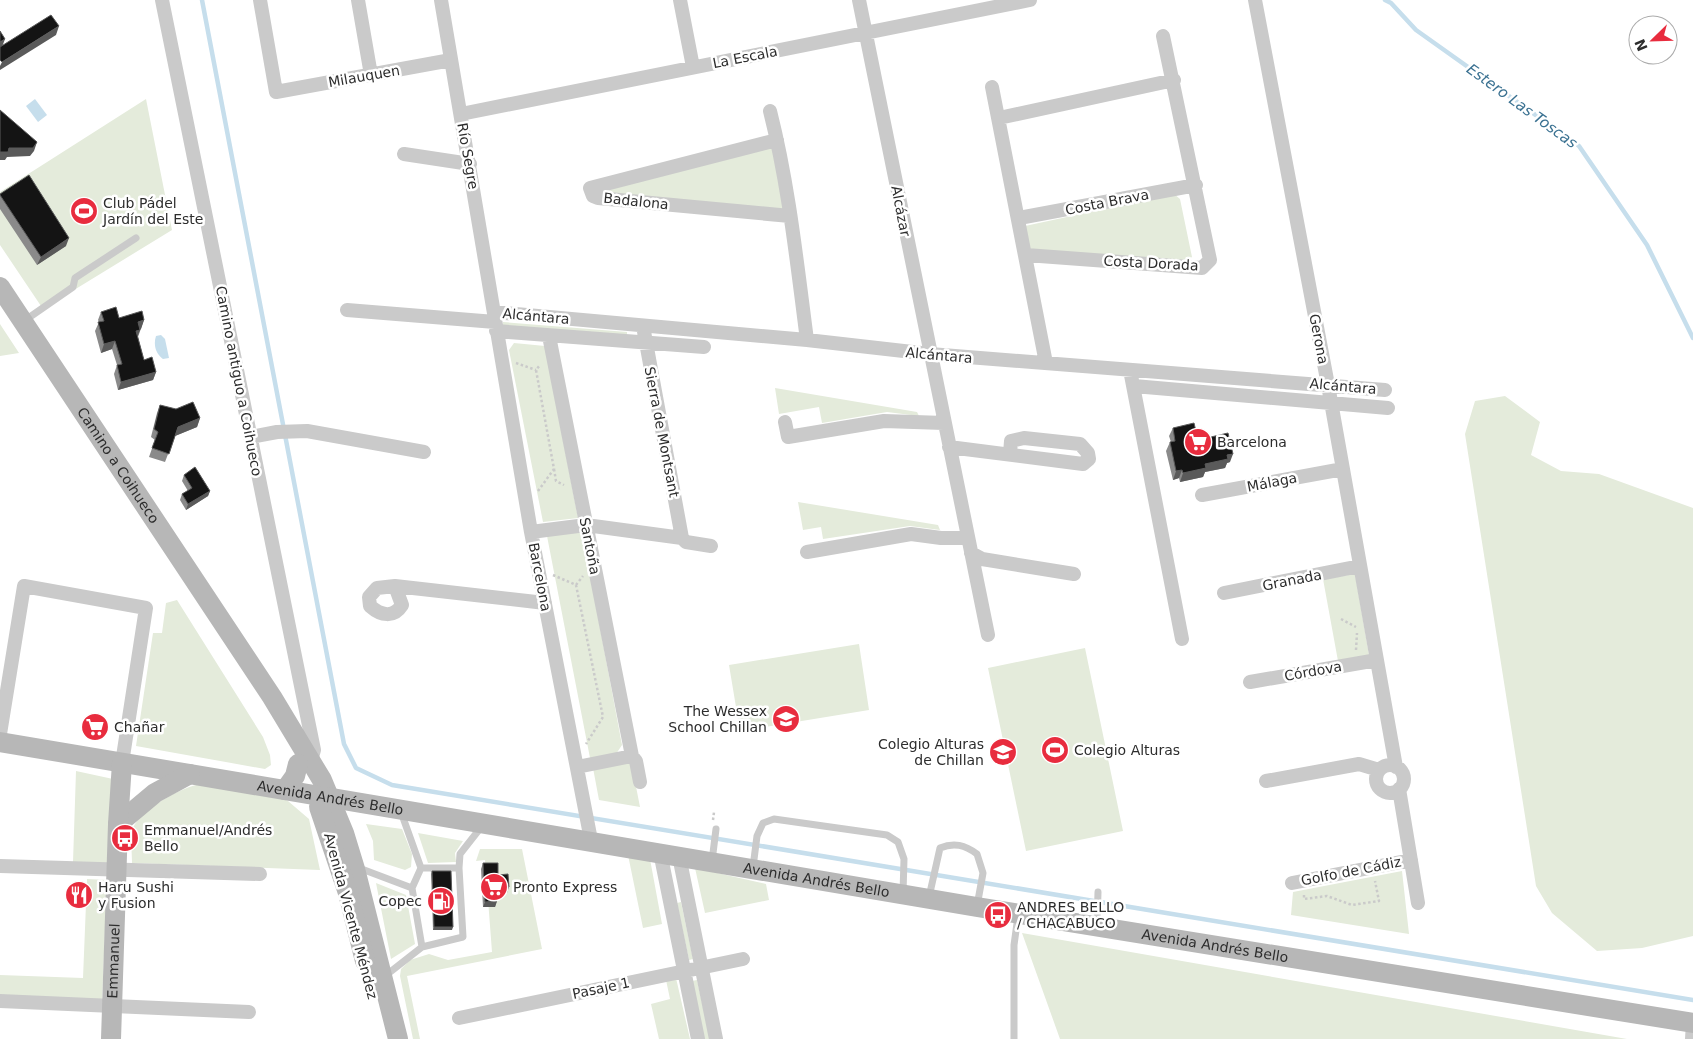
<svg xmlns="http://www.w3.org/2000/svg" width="1693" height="1039" viewBox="0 0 1693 1039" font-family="'DejaVu Sans',sans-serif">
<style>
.green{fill:#e4ebdb}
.water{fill:#c6deec}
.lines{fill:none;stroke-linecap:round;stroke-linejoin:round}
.stream{stroke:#c6deec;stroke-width:4.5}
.path{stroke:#cacaca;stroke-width:2.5;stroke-dasharray:2.5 2.5;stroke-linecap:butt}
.lane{stroke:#cacaca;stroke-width:7}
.street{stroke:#cacaca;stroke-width:14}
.secondary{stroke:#b7b7b7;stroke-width:20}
.wall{fill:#8a8a8a}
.shaded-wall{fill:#5a5a5a}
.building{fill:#141414;stroke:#5a5a5a}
.labels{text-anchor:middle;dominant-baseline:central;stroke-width:5;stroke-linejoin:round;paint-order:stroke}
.street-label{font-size:14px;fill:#2d2d2d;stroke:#fff}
.poi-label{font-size:14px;fill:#2d2d2d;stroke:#fff;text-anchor:start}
.water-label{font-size:15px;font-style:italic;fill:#3a7191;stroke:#fff}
</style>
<rect width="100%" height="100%" fill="#fff"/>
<path class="green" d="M146 99 172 230 43 309 0 245V192Z
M776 144 786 214 594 191Z
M1174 194 1180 199 1192 257 1184 262 1029 249 1025 226Z
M503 322 627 332V336L503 327Z
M0 324 19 353 0 356Z
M514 343 545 346 578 518 543 522 509 350Z
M775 388 917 412 919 416 887 412 822 423 819 407 779 414Z
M1505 396 1540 422 1531 455 1561 471 1599 474 1693 508V936L1642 948 1597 951 1552 913 1536 886 1465 434 1475 401Z
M798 502 938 525 940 530 910 526 823 539 821 527 803 530Z
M582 532 622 745 616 754 590 758 547 536Z
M1355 574 1369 655 1338 661 1323 579Z
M177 600 263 737 270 755 271 765 265 769 136 746 153 633H162L166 603Z
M859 644 869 710 740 731 729 665Z
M1085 648 1123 831 1026 851 988 668Z
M631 761 640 807 599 800 593 768Z
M76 771 113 779 107 863 73 862Z
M201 784 271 793 288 801 309 819 320 870 132 863C132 852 130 838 133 828 140 810 183 786 201 784Z
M366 824 402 829 412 854 411 867 405 870 374 860 373 841Z
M418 833 463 841 455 853 456 862 428 863Z
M480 849H522L542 949 407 976 420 1039H413L400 976 401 969 410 960 429 954 448 960 492 952 485 860 476 861Z
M628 855 650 859 662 924 643 928Z
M695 868 766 884 769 900 705 913Z
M1402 871 1409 934 1291 915 1293 892Z
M87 879 107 880 102 1002 0 997V975L83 978Z
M376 883 406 895 415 944 391 959Z
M681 902 693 959 689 960 677 903Z
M1022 933 1627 1039H1060Z
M676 978 690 1039H659L651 1004 670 999 666 980Z
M697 980 710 1039H704L692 981Z"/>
<path class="water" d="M35 99 47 115 38 122 26 106Z
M161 335 165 339 169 358 163 359C156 354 153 345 156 336Z"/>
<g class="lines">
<path class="stream" d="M202 0 344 744 356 768 392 785 1693 1000
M1385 0 1391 3 1416 30 1579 146 1647 245 1693 338"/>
<path class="path" d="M516 363 536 370
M554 469 556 481 564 485
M538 491 554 469 536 370 540 365
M553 575 576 585 603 717 586 744
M576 585 583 576
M1341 619 1356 627
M1356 650 1357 633
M713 820 714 812
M1304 895V899L1327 896 1352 905 1379 901 1375 881"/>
<path class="lane" d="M24 321 73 287 75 278 136 238
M401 812 421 868 412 888 422 947 463 937 459 868H421
M712 861 716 829
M753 867 757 836 763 823 774 819 887 835 898 842 904 859 903 893
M359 868 412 888
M459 868 460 854 482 826
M929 897 940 848C954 842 965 845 977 854L983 873 977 906
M1097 925 1098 892
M385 976 422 947
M1014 1039V945L1018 916"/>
<path class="street" d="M162 0 314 750 311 761
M260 0 276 92 451 60
M358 0 371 75
M441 0 531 532 591 840
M680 0 693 67
M859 0 988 635
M1255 0 1328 385 1396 767
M992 87 1046 363
M770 111C789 186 797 264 807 340
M461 114 1030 0
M999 118 1174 80
M777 140 590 188 593 196 598 198 790 216
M404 154 470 164
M1019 218 1196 185
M1026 255 1202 268 1210 260 1163 36
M347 310 495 322
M494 312 807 340 930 354 1385 390
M643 326 682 538
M496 331 704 347
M549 336 632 756 577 767
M1130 370 1182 639
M1134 386 1388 408
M785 422 788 437 884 421 944 423
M250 437 277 432 307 431 424 452
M949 447 1083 464 1089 459 1088 453 1080 444 1024 438 1011 441 1010 454
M1202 495 1343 469
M531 532 586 525 682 538 686 542 711 546
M807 552 911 534 941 538H968
M971 553 982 559 1074 574
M395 586 402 605C394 618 381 616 370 606L369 597 377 588 395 586 545 603
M1224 593 1360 566
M1250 682 1377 660
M0 734 24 586 146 608 122 763
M632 756 636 761 640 782
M1376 779a14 14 0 1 1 28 0a14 14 0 1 1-28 0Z
M1266 781 1359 764 1379 770
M1399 789 1418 903
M660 852 698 1039
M679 856 716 1039
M0 866 260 874
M1292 883 1411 860
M0 1001 249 1012
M459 1018 743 959
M1692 1039 1693 1023"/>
<g class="secondary">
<path id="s1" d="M0 287 272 697 322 780 344 833 355 869 398 1039"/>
<path id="s2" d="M0 742 977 907 1693 1023"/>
<path d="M285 790 295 776 298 764"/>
<path d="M319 807 348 893 365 961"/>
<path d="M118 824 155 793 190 774"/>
<path id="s3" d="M111 1039 118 824 122 763"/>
</g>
</g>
<path class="wall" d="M0 194 66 246 37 265 0 209Z
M101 312 119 318 144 320 138 337 144 360 156 372 153 380 118 390 114 374 117 365 112 349 101 353 95 331 99 322 98 320Z
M160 405 200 418 197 427 175 436 165 462 149 457 155 440 151 437 157 413Z
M1173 428 1198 440 1230 462 1227 463 1225 468 1205 472 1203 477 1180 482 1179 478 1173 480 1166 451 1170 442H1171L1169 436Z
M184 475 210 491 208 496 186 510 180 500 182 494 188 491 182 481Z
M483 863 498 875 507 893H497V901L495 907H483L481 869Z
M432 871 452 930H433L431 874Z"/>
<path class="shaded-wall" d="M59 26 56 35 0 70V66L2 62Z
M5 39 2 47 0 48V42Z
M37 142 34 151 30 156 7 157 5 160H0V152L9 148Z
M69 238 66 246 37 265 41 257Z
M144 320 141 329 135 331 138 322Z
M140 330 137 338 136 331Z
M115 341 112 349 101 353 104 344Z
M156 372 153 380 118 390 121 382Z
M200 418 197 427 175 436 178 427Z
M1233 454 1230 462 1227 463 1225 468 1205 472 1203 477 1180 482 1183 473 1227 455Z
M1182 470 1179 478 1173 480 1176 471Z
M210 491 208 496 186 510 188 504Z
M497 887H509L507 893H494Z
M497 901 495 907H483L485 902Z
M434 927H453L452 930H433Z"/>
<path class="building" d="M51 15 59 26 2 62 0 60V47Z
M0 31 5 39 0 42Z
M0 110 37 142 33 148H9L8 152H0Z
M29 175 69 238 41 257 0 195V194Z
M116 307 119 318 142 311 144 320 138 322 140 330 136 331 144 360 152 357 156 372 121 382 117 365 122 364 115 341 104 344 98 322 104 321 101 312Z
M193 402 200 418 178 427 169 454 152 448 158 432 154 429 160 405 176 409Z
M1194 423 1198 440 1228 433 1233 454 1227 455 1228 459 1205 464 1206 468 1183 473 1182 470 1176 471 1170 442 1175 441 1173 428Z
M195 467 210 491 188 504 182 494 192 488 184 475Z
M483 863H498V875L508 874 509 887H497V901L485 902Z
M432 871H451L453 927H434Z"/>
<defs>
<g id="stadium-disc" transform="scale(1.4375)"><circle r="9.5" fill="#e82c3e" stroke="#fff"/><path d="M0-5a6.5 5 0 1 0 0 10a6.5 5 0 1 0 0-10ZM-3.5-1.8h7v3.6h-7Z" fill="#fff"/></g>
<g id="supermarket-disc" transform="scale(1.4375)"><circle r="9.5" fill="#e82c3e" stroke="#fff"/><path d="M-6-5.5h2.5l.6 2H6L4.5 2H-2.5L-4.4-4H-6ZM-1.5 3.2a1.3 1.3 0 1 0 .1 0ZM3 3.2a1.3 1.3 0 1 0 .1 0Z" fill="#fff"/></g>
<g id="school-disc" transform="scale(1.4375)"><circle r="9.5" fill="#e82c3e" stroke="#fff"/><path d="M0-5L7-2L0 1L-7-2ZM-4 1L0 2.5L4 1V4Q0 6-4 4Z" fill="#fff"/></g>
<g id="bus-disc" transform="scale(1.4375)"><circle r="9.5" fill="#e82c3e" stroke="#fff"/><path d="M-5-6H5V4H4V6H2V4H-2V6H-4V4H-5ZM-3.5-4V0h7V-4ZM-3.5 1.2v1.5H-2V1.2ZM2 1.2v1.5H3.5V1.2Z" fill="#fff"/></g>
<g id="restaurant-disc" transform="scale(1.4375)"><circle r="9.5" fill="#e82c3e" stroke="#fff"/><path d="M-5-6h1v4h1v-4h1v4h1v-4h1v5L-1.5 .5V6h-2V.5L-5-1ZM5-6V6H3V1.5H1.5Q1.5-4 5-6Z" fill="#fff"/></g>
<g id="fuel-disc" transform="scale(1.4375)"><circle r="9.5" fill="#e82c3e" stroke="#fff"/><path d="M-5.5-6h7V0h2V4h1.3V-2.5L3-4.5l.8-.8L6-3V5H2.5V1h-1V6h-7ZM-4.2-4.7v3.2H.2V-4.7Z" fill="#fff"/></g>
</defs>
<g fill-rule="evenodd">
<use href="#stadium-disc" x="84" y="211"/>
<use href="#supermarket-disc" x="1198" y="442"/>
<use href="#school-disc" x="786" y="719"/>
<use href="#supermarket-disc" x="95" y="727"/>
<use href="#stadium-disc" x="1055" y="750"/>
<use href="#school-disc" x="1003" y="752"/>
<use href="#bus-disc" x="125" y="838"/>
<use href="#supermarket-disc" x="494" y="887"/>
<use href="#restaurant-disc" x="79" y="895"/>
<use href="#fuel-disc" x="441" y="901"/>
<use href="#bus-disc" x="998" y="915"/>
</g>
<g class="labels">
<g class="street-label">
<text transform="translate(745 57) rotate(-11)">La Escala</text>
<text transform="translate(364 76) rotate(-10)">Milauquen</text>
<text transform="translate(468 156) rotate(80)">Río Segre</text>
<text transform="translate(636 201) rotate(6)">Badalona</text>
<text transform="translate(1107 202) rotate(-11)">Costa Brava</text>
<text transform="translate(901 211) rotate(79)">Alcázar</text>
<text transform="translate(1151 263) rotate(3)">Costa Dorada</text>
<text transform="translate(536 316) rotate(5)">Alcántara</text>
<text transform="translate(1319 339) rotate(79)">Gerona</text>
<text transform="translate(939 355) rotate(5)">Alcántara</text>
<text transform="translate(239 381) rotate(79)">Camino antiguo a Coihueco</text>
<text transform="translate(1343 386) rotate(5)">Alcántara</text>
<text transform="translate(662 432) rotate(79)">Sierra de Montsant</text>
<text stroke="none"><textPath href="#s1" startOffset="214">Camino a Coihueco</textPath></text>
<text transform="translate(1272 482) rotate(-11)">Málaga</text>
<text transform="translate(590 546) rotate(79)">Santoña</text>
<text transform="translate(540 577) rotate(79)">Barcelona</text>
<text transform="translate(1292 580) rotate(-11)">Granada</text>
<text transform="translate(1313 671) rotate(-10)">Córdova</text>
<text stroke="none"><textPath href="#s2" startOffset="335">Avenida Andrés Bello</textPath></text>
<text transform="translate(1351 871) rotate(-11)">Golfo de Cádiz</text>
<text stroke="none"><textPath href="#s2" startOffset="828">Avenida Andrés Bello</textPath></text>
<text transform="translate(351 916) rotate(75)">Avenida Vicente Méndez</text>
<text stroke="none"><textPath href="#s2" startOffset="1232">Avenida Andrés Bello</textPath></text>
<text stroke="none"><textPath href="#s3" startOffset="78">Emmanuel</textPath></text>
<text transform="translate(601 988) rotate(-12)">Pasaje 1</text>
</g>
<g class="poi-label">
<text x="103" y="203">Club Pádel<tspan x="103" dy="16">Jardín del Este</tspan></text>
<text x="1217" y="442">Barcelona</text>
<text x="767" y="711" text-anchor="end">The Wessex<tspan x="767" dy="16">School Chillan</tspan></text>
<text x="114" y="727">Chañar</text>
<text x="984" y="744" text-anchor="end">Colegio Alturas<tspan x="984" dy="16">de Chillan</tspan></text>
<text x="1074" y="750">Colegio Alturas</text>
<text x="144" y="830">Emmanuel/Andrés<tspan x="144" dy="16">Bello</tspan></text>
<text x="98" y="887">Haru Sushi<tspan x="98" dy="16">y Fusion</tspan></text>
<text x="513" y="887">Pronto Express</text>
<text x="422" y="901" text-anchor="end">Copec</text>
<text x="1017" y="907">ANDRES BELLO<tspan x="1017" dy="16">/ CHACABUCO</tspan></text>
</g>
<g class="water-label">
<text transform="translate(1522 106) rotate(36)">Estero Las Toscas</text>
</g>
</g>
<g transform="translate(1653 40) rotate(247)"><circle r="24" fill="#ffffff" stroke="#ababab"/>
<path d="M0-4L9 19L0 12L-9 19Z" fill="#e82c3e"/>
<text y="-8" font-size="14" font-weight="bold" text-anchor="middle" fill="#2d2d2d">N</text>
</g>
</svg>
